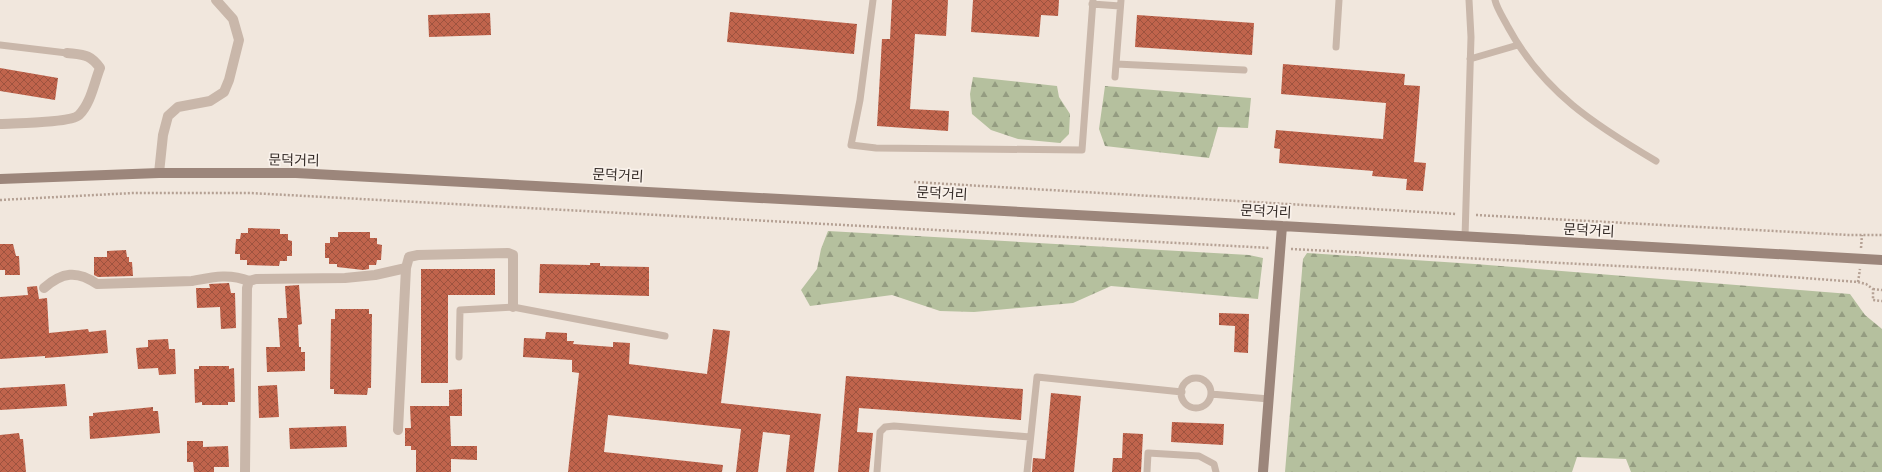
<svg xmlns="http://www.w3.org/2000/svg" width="1882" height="472" viewBox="0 0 1882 472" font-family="'PT Sans Narrow','Noto Sans KR',sans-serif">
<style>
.forest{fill:url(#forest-firs)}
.building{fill:url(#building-cross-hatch)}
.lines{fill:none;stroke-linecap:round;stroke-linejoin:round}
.path{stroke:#b5a194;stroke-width:2.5;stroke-dasharray:2 2;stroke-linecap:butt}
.lane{stroke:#c9b7aa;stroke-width:7}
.street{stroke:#c9b7aa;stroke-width:10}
.secondary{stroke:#9c867b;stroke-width:10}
.labels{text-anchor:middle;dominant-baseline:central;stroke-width:3.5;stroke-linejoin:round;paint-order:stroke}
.street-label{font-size:14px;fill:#362d29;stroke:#f9f1ea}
</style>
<defs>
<pattern id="forest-firs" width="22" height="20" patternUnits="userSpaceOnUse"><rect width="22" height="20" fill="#b5c09e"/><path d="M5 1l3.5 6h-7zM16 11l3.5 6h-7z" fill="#949c81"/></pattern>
<pattern id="building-cross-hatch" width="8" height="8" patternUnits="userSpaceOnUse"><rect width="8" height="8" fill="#c0644c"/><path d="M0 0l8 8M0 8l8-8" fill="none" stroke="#9d533f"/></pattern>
</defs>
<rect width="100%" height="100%" fill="#f1e7dd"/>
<path class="forest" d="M973 77 1057 86 1059 97 1070 114 1069 134 1060 143 1018 139 991 130 972 114 970 94Z
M1105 86 1251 98 1248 128 1218 127 1209 158 1105 146 1099 129Z
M828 231 1249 255 1263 258 1258 299 1111 286 1073 303 974 312 940 311 892 295 810 306 801 290 817 269 821 249Z
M1307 253 1475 264 1850 294 1865 315 1882 329V472H1631L1626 459 1577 457 1572 472H1285L1303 259Z"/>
<path class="building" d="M892 0H948L946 36 915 34 910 109 949 111 948 131 877 126 882 39H890Z
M973 0H1059L1058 16 1041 15 1039 37 971 32Z
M730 12 857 24 854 54 727 42Z
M490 13 491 35 429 37 428 15Z
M1137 15 1254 23 1252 55 1135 47Z
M1283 64 1405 74 1404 85 1420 86 1414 162 1426 163 1423 191 1406 190 1407 179 1372 176 1373 171 1279 163 1280 149 1274 148 1276 130 1383 139 1386 103 1281 94Z
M0 68 58 78 55 100 0 91Z
M248 228 280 229V234H288V240L292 241V256H287V261H280L279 266 247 265V260H240V254H235L236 239H240L241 233H248Z
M338 232H370V238H377V244L382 245 381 260H377L376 265H369V269L363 270 337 267V264H329V258H325V243H330V237H338Z
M0 244H13L16 256H19L20 275H5V270H0Z
M126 250 127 257H129V262H132L133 276 98 277 94 275V257H107V251Z
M590 263H600V266L649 267V296L539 293 540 264 590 265Z
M421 269H495V295H448V383H421Z
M229 283 231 293H235L236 328 221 329 220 307 197 308 196 288H210L209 284Z
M299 285 302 324 298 325 299 347H301V352H305V371L267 372 266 347H280L278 318H287L285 286Z
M37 286 39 299 47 298 49 333 88 329 89 332 106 330 108 353 45 358V356L0 359V297L28 295 27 287Z
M335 309H369V314H372L371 388H368L367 395 334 394V389H330L331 319H335Z
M1219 313 1249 314 1248 353 1234 352 1235 326 1219 325Z
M713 329 730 331 721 403 821 414 814 472H786L790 435 763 432 758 472H736L741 429 608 415 604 452 723 465 722 472H568L579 373 572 372V360L523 357 524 338 545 339 546 332 567 333V341H574L573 344 613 347V342L630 343 629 364 707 374Z
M168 339 169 349H175L176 374 159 375 158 368 138 369 136 348 148 347V340Z
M199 366H229V369L234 368 235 402H228V405H202V402L195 403 194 369H199Z
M846 376 1023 389 1021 420 859 408 857 432 873 433 869 472H838Z
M65 384 67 406 0 410V388Z
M277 385 279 417 259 418 258 386Z
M462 389V416H450L451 446H477V460L451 459V472H416V450H411V446H405V428H411L410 406H449V390Z
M1051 393 1081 396 1074 472H1032L1033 458 1045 459Z
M153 407V411H158L160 433 90 439 89 416H93V413Z
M1172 422 1224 424 1223 445 1171 442Z
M346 426 347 447 290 449 289 428Z
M19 433 20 439H23L26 472H0V435Z
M1123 433 1143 434 1141 472H1112L1113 458H1122Z
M187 441H203V447L228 446 229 467H214V472H194L193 462H187Z"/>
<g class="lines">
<path class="path" d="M914 182 1457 214
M0 200 133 193H250L1270 248
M1476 215 1849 235H1882
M1861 248 1862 235
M1291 249 1696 270 1858 282 1866 284 1873 289V300L1882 301
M1858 282 1860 269
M1873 289 1882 290"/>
<path class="lane" d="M873 0 860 100 851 145 876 148 1082 150 1093 0
M1495 0C1497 9 1504 19 1508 27 1543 92 1595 125 1656 161
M1092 4 1120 6
M0 45 67 53
M1336 47 1339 0
M1470 59 1518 45
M1116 64 1244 70
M1115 77 1121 0
M1465 237 1471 37 1469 0
M459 357 460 310 513 307 665 336
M1181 393a15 15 0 1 1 30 0a15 15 0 1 1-30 0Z
M1211 394 1269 399
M877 472 880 432 885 427 894 426 1030 437
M1027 472 1037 377 1182 392
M1147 472 1148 453 1199 456 1214 464 1216 472"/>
<path class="street" d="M0 124C14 123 71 123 79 115 91 103 94 83 100 68 90 54 84 55 67 53
M159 173 163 135 168 116 178 107 210 101 224 92 229 80 239 40 233 19 216 0
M44 288C62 272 77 270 97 284L192 281C213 277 229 273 249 281
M398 430 406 268
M245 472 247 288 249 281 256 279 345 278 375 275 406 268 409 257 418 255 508 253 513 255V307"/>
<path class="secondary" d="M0 179 159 173H296L1282 226 1882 260
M1263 472 1282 226"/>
</g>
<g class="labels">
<g class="street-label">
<text transform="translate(294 160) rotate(1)">문덕거리</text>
<text transform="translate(618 175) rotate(3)">문덕거리</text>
<text transform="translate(942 193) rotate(3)">문덕거리</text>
<text transform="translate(1266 211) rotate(3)">문덕거리</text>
<text transform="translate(1589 230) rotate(3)">문덕거리</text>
</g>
</g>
</svg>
